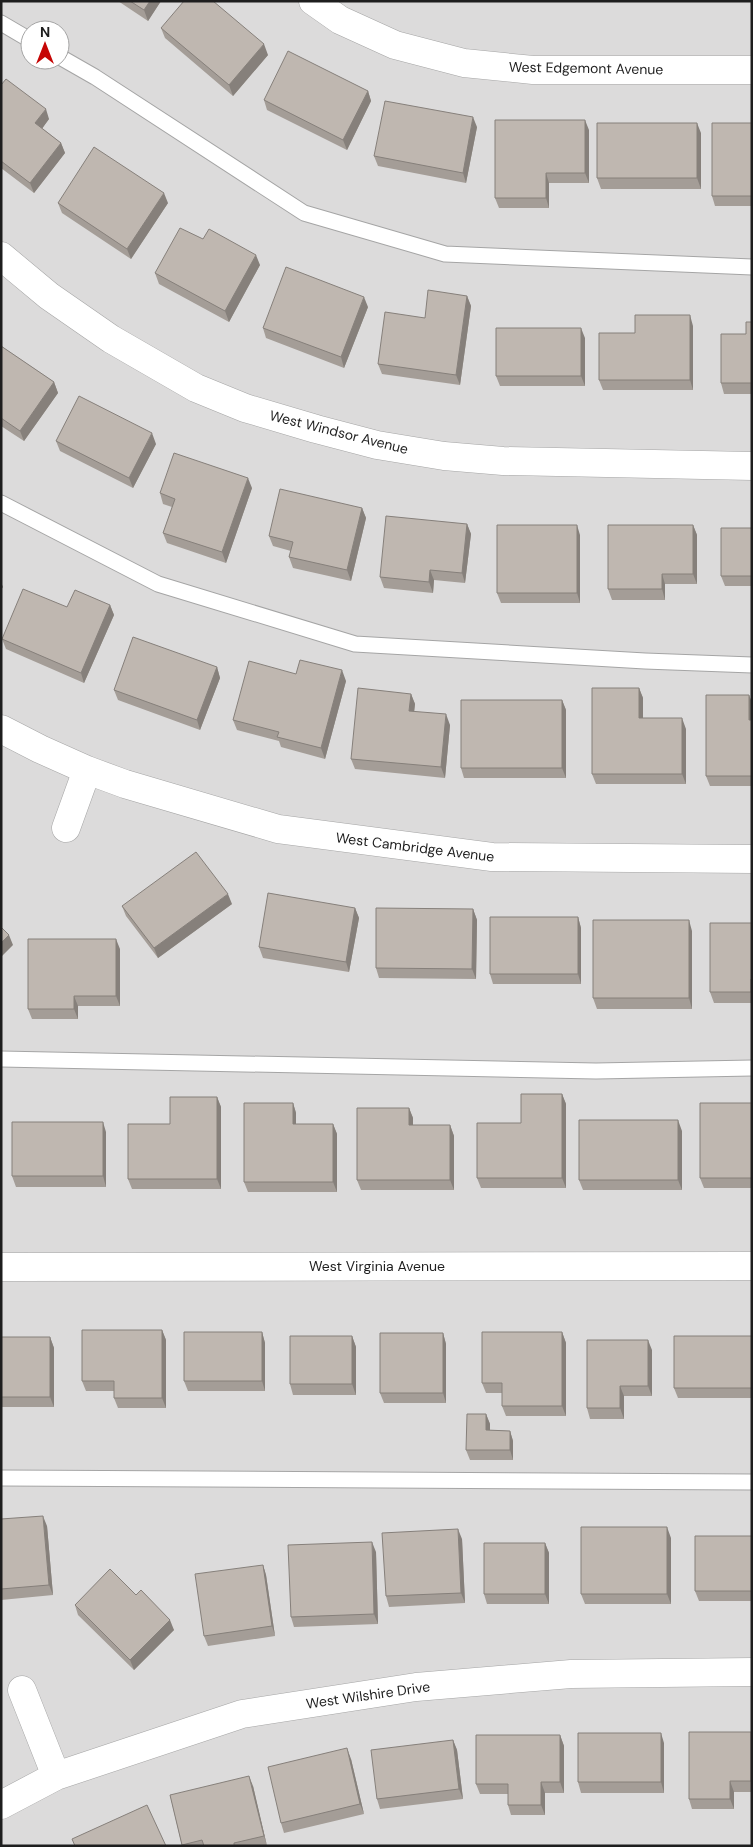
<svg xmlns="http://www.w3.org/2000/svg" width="753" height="1847" viewBox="0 0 753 1847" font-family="'DM Sans',sans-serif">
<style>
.residential{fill:#dcdbdb;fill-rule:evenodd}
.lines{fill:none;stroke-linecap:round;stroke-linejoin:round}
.service-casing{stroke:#a5a5a5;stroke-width:17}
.minor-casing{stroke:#a5a5a5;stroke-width:29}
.service{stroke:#fff;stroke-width:15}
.minor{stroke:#fff;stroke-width:28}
.wall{fill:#a49d97}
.shaded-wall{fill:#86807b}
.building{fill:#bfb7b0;stroke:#86807b}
.labels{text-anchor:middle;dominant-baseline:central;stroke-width:5;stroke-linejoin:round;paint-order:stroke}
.street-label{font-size:14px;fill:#1e1e1e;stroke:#fff}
</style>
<rect width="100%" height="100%" fill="#efebe4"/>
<path class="residential" d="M1 1H752V1846H1ZM30 30H60V60H30Z"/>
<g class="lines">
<g class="service-casing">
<path id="service" d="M1 23 30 40
M60 57 95 77 304 213 445 254 752 267
M1 503 158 584 355 644 645 661 752 665
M1 1059 596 1071 752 1068
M1 1478 752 1482"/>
</g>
<g class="minor-casing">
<path id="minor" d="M313 1 340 20 395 45 464 63 533 70H752
M1 256 49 296 111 339 196 388 245 408 316 429 377 445 444 456 503 461 752 466
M1 729 40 749 87 770 125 784 278 829 492 857 752 859
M66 828 87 770
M1 1267 752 1266
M22 1690 56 1776
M1 1805 56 1776 242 1714 416 1687 571 1674 752 1672"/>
</g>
<use href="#service" class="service"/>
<use href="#minor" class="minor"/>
</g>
<path class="wall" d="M118 1H161L148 21Z
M161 28 268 55 233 96 165 38Z
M1 85 49 119 42 128 61 143 65 153 34 193 1 168Z
M368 91 371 101 347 150 267 110 264 100Z
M752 123V206H715L712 196Z
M477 127 466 183 378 166 374 156Z
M589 130V183H549V208H499L495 198Z
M701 133V189H601L597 178Z
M58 203H168L131 259 62 213Z
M203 239 260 265 229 322 159 284 155 273Z
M467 296 471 306 460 385 382 374 378 364 425 318Z
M368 307 344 368 266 338 263 328Z
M752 322V394H724L721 383Z
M693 326V390H603L599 380 635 333Z
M585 338V386H500L496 376Z
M1 346 54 382 58 393 24 441 1 426Z
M56 441 156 444 133 488 60 451Z
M252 488 226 563 167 543 163 533 172 507 163 504 160 493Z
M362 508 366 518 351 581 293 568 289 557 291 551 273 546 269 536Z
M467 524 471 534 465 583 434 580 433 593 384 588 380 577Z
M693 525 697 535V584H665V600H612L608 589Z
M752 528V586H725L721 576Z
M580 535V603H501L497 593Z
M110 605 114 615 84 683 6 649 2 639 67 607Z
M217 667 220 678 200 730 118 700 114 690Z
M296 674 346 681 325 759 281 747 279 741 237 730 233 720Z
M639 688 643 698V718L686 729V784H596L592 774Z
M411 694 415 704 414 712 450 725 445 778 355 769 351 759Z
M749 695 752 703V786H710L706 776Z
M562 700 566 710V778H464L461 768Z
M232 904 158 958 126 916 122 906Z
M355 908 359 918 349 972 263 958 259 947Z
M473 909 477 920 476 979 379 978 376 968Z
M578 917 581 928V984H493L490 974Z
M752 923V1003H714L710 992Z
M692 931V1009H597L593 998Z
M120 949V1006H78V1019H32L28 1009Z
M562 1094 566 1104V1188H481L477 1178 521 1123Z
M217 1097 221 1107V1189H132L128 1179Z
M293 1103 296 1113V1124H333L337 1134V1192H248L244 1182Z
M752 1103V1188H704L700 1178Z
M409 1108 413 1118V1125H450L454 1136V1190H361L357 1180Z
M682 1131V1190H583L579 1180Z
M106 1132V1187H16L12 1176Z
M162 1330 166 1340V1408H118L114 1398V1391H86L82 1381Z
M262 1332 265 1343V1391H188L184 1381Z
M562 1332 566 1343V1416H506L502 1406V1393H486L482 1383Z
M443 1333 446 1344V1403H384L380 1393Z
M352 1336 356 1347V1395H293L290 1384Z
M752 1336V1398H678L674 1388Z
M1 1337H50L54 1348V1407H1Z
M652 1350V1396H624V1419H590L587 1408Z
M486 1414 490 1424V1430L510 1431 513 1441V1460H470L466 1450Z
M1 1519 47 1526 53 1595 1 1600Z
M752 1536V1601H699L695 1591Z
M671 1538V1604H585L581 1594Z
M462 1539 465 1603 389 1607 386 1596Z
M545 1543 549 1553V1604H487L484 1594Z
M376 1552 378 1624 294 1627 291 1617Z
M263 1565 266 1575 275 1636 208 1646 204 1636Z
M136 1595 174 1630 134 1670 78 1615 75 1605Z
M751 1732 752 1734V1792H734V1809H692L689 1799Z
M560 1735 564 1746V1793H545V1815H511L508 1805V1794H480L476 1784Z
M453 1740 457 1750 463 1799 380 1809 377 1799Z
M664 1743V1793H581L578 1782Z
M351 1759 364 1814 284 1833 281 1823Z
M253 1786 267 1846H182L170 1795Z"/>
<path class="shaded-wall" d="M150 1H161L148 21 144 10Z
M264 44 268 55 233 96 229 85Z
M368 91 371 101 347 150 343 140Z
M46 109 49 119 39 133 35 123Z
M473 117 477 127 466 183 463 173Z
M585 120 589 130V183L585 173Z
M697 123 701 133V189L697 178Z
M61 143 65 153 34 193 30 183Z
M546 173 549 183V208L546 198Z
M164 193 168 203 131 259 127 249Z
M256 255 260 265 229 322 225 311Z
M467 296 471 306 460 385 456 375Z
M364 297 368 307 344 368 341 357Z
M690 315 693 326V390L690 380Z
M581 328 585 338V386L581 376Z
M54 382 58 393 24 441 20 431Z
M152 433 156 444 133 488 129 478Z
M248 478 252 488 226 563 222 552Z
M362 508 366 518 351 581 347 570Z
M467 524 471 534 465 583 462 573Z
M577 525 580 535V603L577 593Z
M693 525 697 535V584L693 574Z
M430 570 434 580 433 593 429 582Z
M662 574 665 584V600L662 589Z
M1 582 3 587 1 590Z
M110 605 114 615 84 683 81 673Z
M217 667 220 678 200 730 197 720Z
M342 670 346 681 325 759 321 748Z
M639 688 643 698V729L639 718Z
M411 694 415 704 413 721 409 711Z
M749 695 752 703V728L749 720Z
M562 700 566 710V778L562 768Z
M446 714 450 725 445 778 441 767Z
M682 718 686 729V784L682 774Z
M228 894 232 904 158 958 154 948Z
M355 908 359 918 349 972 346 962Z
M473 909 477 920 476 979 472 969Z
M578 917 581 928V984L578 974Z
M689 920 692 931V1009L689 998Z
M9 935 13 945 1 957V943Z
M116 939 120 949V1006L116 996Z
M74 996 78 1006V1019L74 1009Z
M562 1094 566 1104V1188L562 1178Z
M217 1097 221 1107V1189L217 1179Z
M293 1103 296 1113V1134L293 1124Z
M409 1108 413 1118V1136L409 1125Z
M678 1120 682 1131V1190L678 1180Z
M103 1122 106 1132V1187L103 1176Z
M333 1124 337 1134V1192L333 1182Z
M450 1125 454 1136V1190L450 1180Z
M162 1330 166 1340V1408L162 1398Z
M262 1332 265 1343V1391L262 1381Z
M562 1332 566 1343V1416L562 1406Z
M443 1333 446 1344V1403L443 1393Z
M352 1336 356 1347V1395L352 1384Z
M50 1337 54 1348V1407L50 1397Z
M648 1340 652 1350V1396L648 1386Z
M620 1386 624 1396V1419L620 1408Z
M486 1414 490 1424V1441L486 1430Z
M510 1431 513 1441V1460L510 1450Z
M43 1516 47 1526 53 1595 49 1585Z
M667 1527 671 1538V1604L667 1594Z
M458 1529 462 1539 465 1603 461 1593Z
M372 1542 376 1552 378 1624 374 1614Z
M545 1543 549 1553V1604L545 1594Z
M263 1565 266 1575 275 1636 272 1626Z
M170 1620 174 1630 134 1670 130 1660Z
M751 1732 752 1734V1784L751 1781Z
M661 1733 664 1743V1793L661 1782Z
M560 1735 564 1746V1793L560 1782Z
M453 1740 457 1750 463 1799 459 1789Z
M347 1748 351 1759 364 1814 360 1804Z
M249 1776 253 1786 267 1846 264 1836Z
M730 1781 734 1792V1809L730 1799Z
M541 1782 545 1793V1815L541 1805Z"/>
<path class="building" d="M130 1H150L144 10Z
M184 1H213L264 44 229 85 161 28Z
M288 51 368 91 343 140 264 100Z
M6 79 46 109 35 123 61 143 30 183 1 161V85Z
M385 101 473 117 463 173 374 156Z
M495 120H585V173H546V198H495Z
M597 123H697V178H597Z
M712 123H752V196H712Z
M94 147 164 193 127 249 58 203Z
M180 228 203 239 209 229 256 255 225 311 155 273Z
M286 267 364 297 341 357 263 328Z
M428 290 467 296 456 375 378 364 385 312 425 318Z
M635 315H690V380H599V333H635Z
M746 322H752V383H721V334H746Z
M496 328H581V376H496Z
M1 346 54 382 20 431 1 418Z
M79 396 152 433 129 478 56 441Z
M174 453 248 478 222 552 163 533 175 499 160 493Z
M280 489 362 508 347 570 289 557 293 542 269 536Z
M386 516 467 524 462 573 430 570 429 582 380 577Z
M497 525H577V593H497Z
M608 525H693V574H662V589H608Z
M721 528H752V576H721Z
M23 589 67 607 75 590 110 605 81 673 2 639Z
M133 637 217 667 197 720 114 690Z
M300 660 342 670 321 748 277 737 279 732 233 720 249 661 296 674Z
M358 688 411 694 409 711 446 714 441 767 351 759Z
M592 688H639V718H682V774H592Z
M706 695H749V720H752V776H706Z
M461 700H562V768H461Z
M196 852 228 894 154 948 122 906Z
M268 893 355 908 346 962 259 947Z
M376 908 473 909 472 969 376 968Z
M490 917H578V974H490Z
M593 920H689V998H593Z
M710 923H752V979H751V992H710Z
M1 927 9 935 1 943Z
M28 939H116V996H74V1009H28Z
M521 1094H562V1178H477V1123H521Z
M170 1097H217V1179H128V1124H170Z
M244 1103H293V1124H333V1182H244Z
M700 1103H752V1178H700Z
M357 1108H409V1125H450V1180H357Z
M579 1120H678V1180H579Z
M12 1122H103V1176H12Z
M82 1330H162V1398H114V1381H82Z
M184 1332H262V1381H184Z
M482 1332H562V1406H502V1383H482Z
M380 1333H443V1393H380Z
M290 1336H352V1384H290Z
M674 1336H752V1388H674Z
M1 1337H50V1397H1Z
M587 1340H648V1386H620V1408H587Z
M467 1414H486V1430L510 1431V1450H466Z
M43 1516 49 1585 1 1589V1519Z
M581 1527H667V1594H581Z
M458 1529 461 1593 386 1596 382 1533Z
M695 1536H752V1591H695Z
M372 1542 374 1614 291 1617 288 1545Z
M484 1543H545V1594H484Z
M263 1565 272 1626 204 1636 195 1574Z
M110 1569 136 1595 141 1590 170 1620 130 1660 75 1605Z
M689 1732H751V1781H730V1799H689Z
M578 1733H661V1782H578Z
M476 1735H560V1782H541V1805H508V1784H476Z
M453 1740 459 1789 377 1799 371 1750Z
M347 1748 360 1804 281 1823 268 1767Z
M249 1776 264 1836 234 1843V1846H204L202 1840 182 1845 170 1795Z
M147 1805 166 1846H75L72 1839Z"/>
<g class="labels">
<g class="street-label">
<text transform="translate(586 68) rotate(1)">West Edgemont Avenue</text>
<text transform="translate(339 432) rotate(14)">West Windsor Avenue</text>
<text transform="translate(415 847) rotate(7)">West Cambridge Avenue</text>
<text x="377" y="1266">West Virginia Avenue</text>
<text transform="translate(368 1695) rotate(-8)">West Wilshire Drive</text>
</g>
</g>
<rect width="753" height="1847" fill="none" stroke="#1e1e1e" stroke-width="5"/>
<g transform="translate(45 45)"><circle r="24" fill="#ffffff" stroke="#a5a5a5"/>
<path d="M0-4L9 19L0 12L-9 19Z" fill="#c60605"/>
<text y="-8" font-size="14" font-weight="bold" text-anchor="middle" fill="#1e1e1e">N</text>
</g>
</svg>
